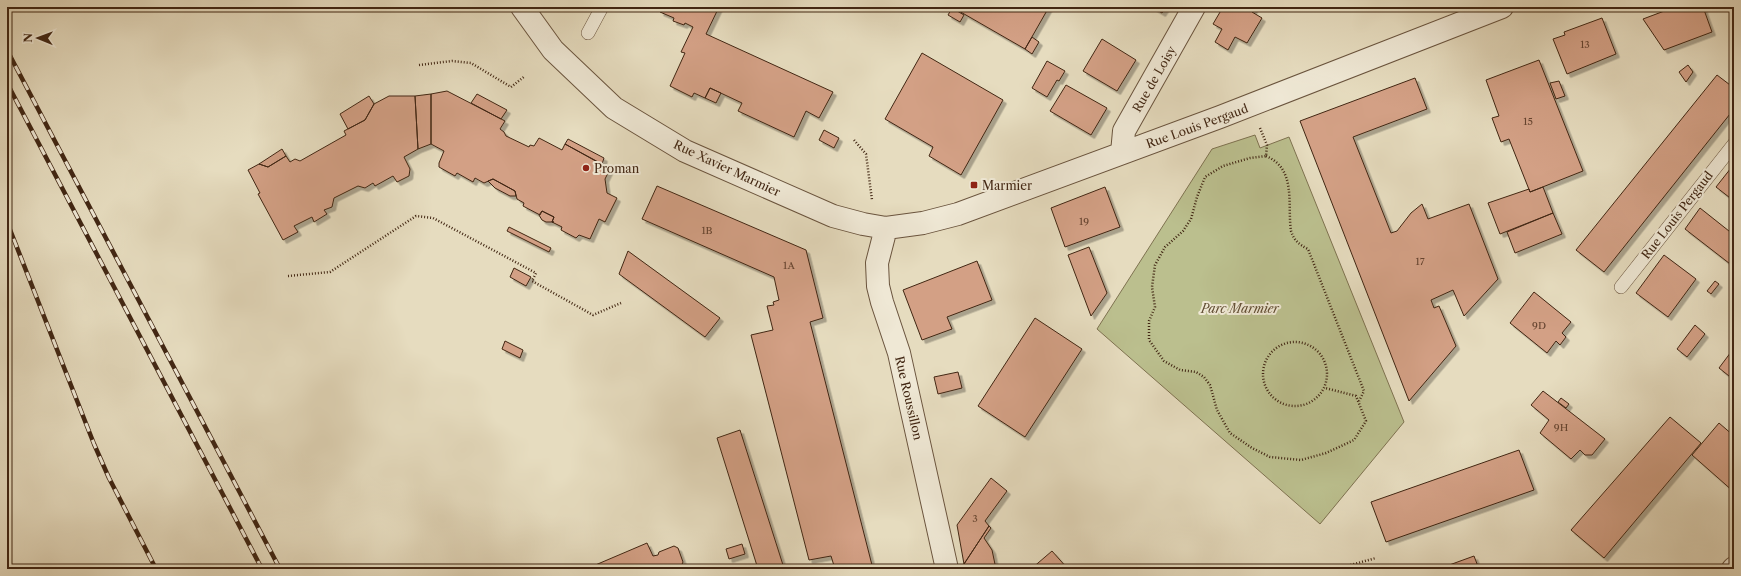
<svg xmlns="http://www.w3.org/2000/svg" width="1741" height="576" viewBox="0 0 1741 576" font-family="'Libre Caslon Text',serif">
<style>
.green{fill:#bbbf8e;stroke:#7e7250}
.building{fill:#d3a085;stroke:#412613;filter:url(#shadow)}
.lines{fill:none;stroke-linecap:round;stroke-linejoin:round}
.lane-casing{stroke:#6a543e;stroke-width:14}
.street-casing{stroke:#6a543e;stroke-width:24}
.path{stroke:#412613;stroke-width:2.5;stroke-dasharray:1 2;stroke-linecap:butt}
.lane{stroke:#efe8d5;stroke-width:13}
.street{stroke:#efe8d5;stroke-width:22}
.rail-casing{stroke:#412613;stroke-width:4.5}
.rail{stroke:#efe8d5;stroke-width:3;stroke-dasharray:9;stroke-linecap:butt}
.poi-dot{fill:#8f2418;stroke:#efe8d5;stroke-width:1.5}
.labels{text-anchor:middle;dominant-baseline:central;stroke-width:4;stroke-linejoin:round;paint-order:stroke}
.number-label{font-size:10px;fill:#664430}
.street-label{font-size:12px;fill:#412613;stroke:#efe8d5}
.poi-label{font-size:12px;fill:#412613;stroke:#efe8d5;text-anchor:start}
.park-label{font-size:12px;font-style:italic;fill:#604c32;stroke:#efe8d5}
</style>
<defs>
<filter id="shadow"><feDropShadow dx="3.5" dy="3.5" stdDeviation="0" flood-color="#0004"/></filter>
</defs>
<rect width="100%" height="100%" fill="#e6dcbf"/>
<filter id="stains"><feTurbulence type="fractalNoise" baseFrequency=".005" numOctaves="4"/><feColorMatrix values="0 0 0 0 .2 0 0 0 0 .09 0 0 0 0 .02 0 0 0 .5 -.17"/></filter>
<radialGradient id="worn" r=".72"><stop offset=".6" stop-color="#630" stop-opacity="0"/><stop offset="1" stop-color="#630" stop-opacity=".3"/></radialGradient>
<path class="green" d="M1255 135 1260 148 1289 137 1404 422 1320 524 1097 329 1212 149Z"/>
<path class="building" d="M663 7H719L706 34 833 92 819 118 806 111 794 137 738 111 742 103 710 88 705 98 694 93 692 97 670 86 685 53 681 52 693 27 685 23 684 25 673 21 674 18 660 12Z
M952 7H1049L1025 49Z
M1152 7H1166L1162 13Z
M1223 7H1255L1252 12 1262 18 1247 43 1235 37 1228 50 1215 42 1222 29 1213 24Z
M1675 7H1703L1712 32 1664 50 1643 19Z
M952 8 964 15 960 22 948 15Z
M1602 18 1616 54 1567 74 1553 39 1565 35 1564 32Z
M1032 37 1039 42 1032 54 1025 49Z
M1102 39 1136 60 1117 91 1083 71Z
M922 53 1003 100 961 175 929 156 933 147 885 119Z
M1539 60 1583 171 1530 192 1509 139 1501 142 1492 118 1499 116 1486 80Z
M1047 61 1065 71 1059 81 1057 80 1047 97 1032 88Z
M1688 65 1693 72 1686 82 1679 72Z
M1717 75 1734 88V109L1604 272 1576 250Z
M1415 78 1427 109 1353 137 1391 233 1397 231 1411 213 1422 204 1428 219 1469 204 1498 279 1464 316 1453 290 1431 300 1434 308 1439 306 1456 346 1409 401 1300 121Z
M1559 81 1565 96 1556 99 1550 83Z
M1066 85 1107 108 1091 135 1050 111Z
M710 88 721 93 716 103 705 98Z
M447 91 505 121 500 129 504 132 506 136 529 147 530 145 534 146 539 138 562 150 565 144 610 169 605 179 607 193 617 198 605 222 599 219 590 239 579 235 576 238 561 230 562 227 552 222 554 217 542 211 540 215 523 206 524 203 517 199 515 191 493 179 484 183 475 178 473 182 457 173 455 176 439 167V163L444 151 431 144V94Z
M431 94V144L418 149 415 96Z
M477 94 507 110 501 119 471 103Z
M369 96 374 104 365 120 348 129 340 114Z
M389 96H415L418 149 404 157 410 169 409 176 397 182 393 176 375 186 373 183 365 188 358 186 334 198 332 207 324 210 327 214 314 222 312 217 294 226 298 232 283 240 258 194 260 193 248 170 259 164 268 167 286 156 290 162 295 159 300 161 346 135 344 131 365 120 374 104Z
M824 130 839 138 834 148 819 140Z
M568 139 604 158 602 164 565 144Z
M282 149 286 156 268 167 259 164Z
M1731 168 1734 170V201L1716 187Z
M493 179 515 191 516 196H510L495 188 488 181Z
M657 186 806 250 823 318 810 322 873 569H835L831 556 809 560 751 335 773 330 767 306 774 305 773 302 779 300 774 277 642 219Z
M1105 187 1120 227 1065 247 1051 208Z
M1543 187 1553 213 1500 234 1488 203 1529 189 1530 192Z
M1700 208 1734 235V267L1685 229Z
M542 211 554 217 552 222H554H546L542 220 539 215Z
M1553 213 1562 234 1515 253 1507 232Z
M509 227 551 248 549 252 507 231Z
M1089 247 1107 293 1091 316 1068 255Z
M628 251 720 318 705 337 619 274Z
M1664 255 1696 279 1668 317 1636 293Z
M977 261 992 300 947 317 952 329 922 340 903 290Z
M514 268 531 277 526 286 510 277Z
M1715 281 1719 284 1711 294 1707 291Z
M1534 292 1571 322 1562 333 1566 337 1560 345 1556 341 1547 353 1510 323Z
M1035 318 1082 349 1025 437 978 406Z
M1695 325 1705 334 1687 357 1677 349Z
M1734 333V342L1730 338Z
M505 341 523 350 520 358 502 349Z
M1734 348V380L1719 368Z
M958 372 962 388 938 394 934 377Z
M1543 391 1605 439 1592 455H1585L1580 450 1571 459 1540 433 1549 420 1531 405Z
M1561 398 1569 404 1566 408 1558 402Z
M1670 417 1701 443 1604 558 1571 530Z
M1719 423 1734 436V492L1692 455Z
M740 430 783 565 771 569H758L717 438Z
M1519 450 1534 490 1386 542 1371 502Z
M991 478 1007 491 985 521 989 526 964 564 957 525Z
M989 526 991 528 984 538 992 550 996 569H965L964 564Z
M647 543 653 556 658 555 659 552 674 546 678 548 683 562 680 569H586Z
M742 544 745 554 729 559 726 549Z
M1052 551 1068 569H1031Z
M1474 556 1479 569H1442L1441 568Z"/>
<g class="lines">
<g class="lane-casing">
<path id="lane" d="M588 33 602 7
M1621 287 1734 144"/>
</g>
<g class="street-casing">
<path id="street" d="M522 7 553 50 614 108 685 151 833 216 863 224 886 228 923 223 958 214 1220 117 1502 7
M1122 153 1124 131 1194 7
M886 228 877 263 878 286 882 302 899 353 947 569
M1733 569 1734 568"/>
</g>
<path class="path" d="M419 65 452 61 471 63 511 87 525 76
M1260 128 1267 145 1266 156 1250 158 1223 166 1205 177 1197 197 1191 219 1183 231 1165 247 1155 265 1152 287 1155 307 1149 321V340L1164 361 1180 370 1196 372 1204 377 1210 385 1217 410 1230 433 1252 448 1270 457 1301 460 1326 453 1354 440 1366 421 1356 396 1325 388
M854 140 866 154 872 200
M1266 156C1297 169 1287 204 1291 231 1294 240 1298 244 1308 249L1364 391 1359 401
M288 276 330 272 416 216 433 218 536 273 532 281 593 315 621 303
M1263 374a32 32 0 1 1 64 0a32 32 0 1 1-64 0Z
M1336 569 1376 558"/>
<use href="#lane" class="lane"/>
<use href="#street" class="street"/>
<g class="rail-casing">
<path id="rail" d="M7 50 280 569
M7 83 262 569
M7 222 94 444 109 478 156 569"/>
</g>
<use href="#rail" class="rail"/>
</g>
<g class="poi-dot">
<circle cx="586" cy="168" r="4"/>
<rect x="970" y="181" width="8" height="8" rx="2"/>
</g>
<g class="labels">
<g class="number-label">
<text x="1585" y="44">13</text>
<text x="1528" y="121">15</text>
<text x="1084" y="221">19</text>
<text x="707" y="230">1B</text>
<text x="1420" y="261">17</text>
<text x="789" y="265">1A</text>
<text x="1539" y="325">9D</text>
<text x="1561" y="427">9H</text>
<text x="975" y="518">3</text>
</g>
<g class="street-label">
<text transform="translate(1154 79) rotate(-60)">Rue de Loisy</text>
<text transform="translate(1197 126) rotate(-20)">Rue Louis Pergaud</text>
<text transform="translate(727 168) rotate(25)">Rue Xavier Marmier</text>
<text transform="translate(1677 215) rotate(-52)">Rue Louis Pergaud</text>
<text transform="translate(909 398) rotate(77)">Rue Roussillon</text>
</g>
<g class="poi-label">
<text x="594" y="168">Proman</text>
<text x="982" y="185">Marmier</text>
</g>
<g class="park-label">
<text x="1240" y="308">Parc Marmier</text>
</g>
</g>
<rect width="1741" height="576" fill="none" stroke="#e6dcbf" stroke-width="24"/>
<rect x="8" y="8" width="1725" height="560" fill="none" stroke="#412613" stroke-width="2"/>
<rect x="12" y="12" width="1717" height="552" fill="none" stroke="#412613"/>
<g transform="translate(38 38) rotate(271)" stroke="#efe8d5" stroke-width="3" paint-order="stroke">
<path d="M0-3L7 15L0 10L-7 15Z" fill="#412613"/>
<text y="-6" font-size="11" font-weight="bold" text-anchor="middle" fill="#412613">N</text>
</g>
<rect width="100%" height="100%" filter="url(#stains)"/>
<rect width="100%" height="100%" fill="url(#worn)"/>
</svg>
